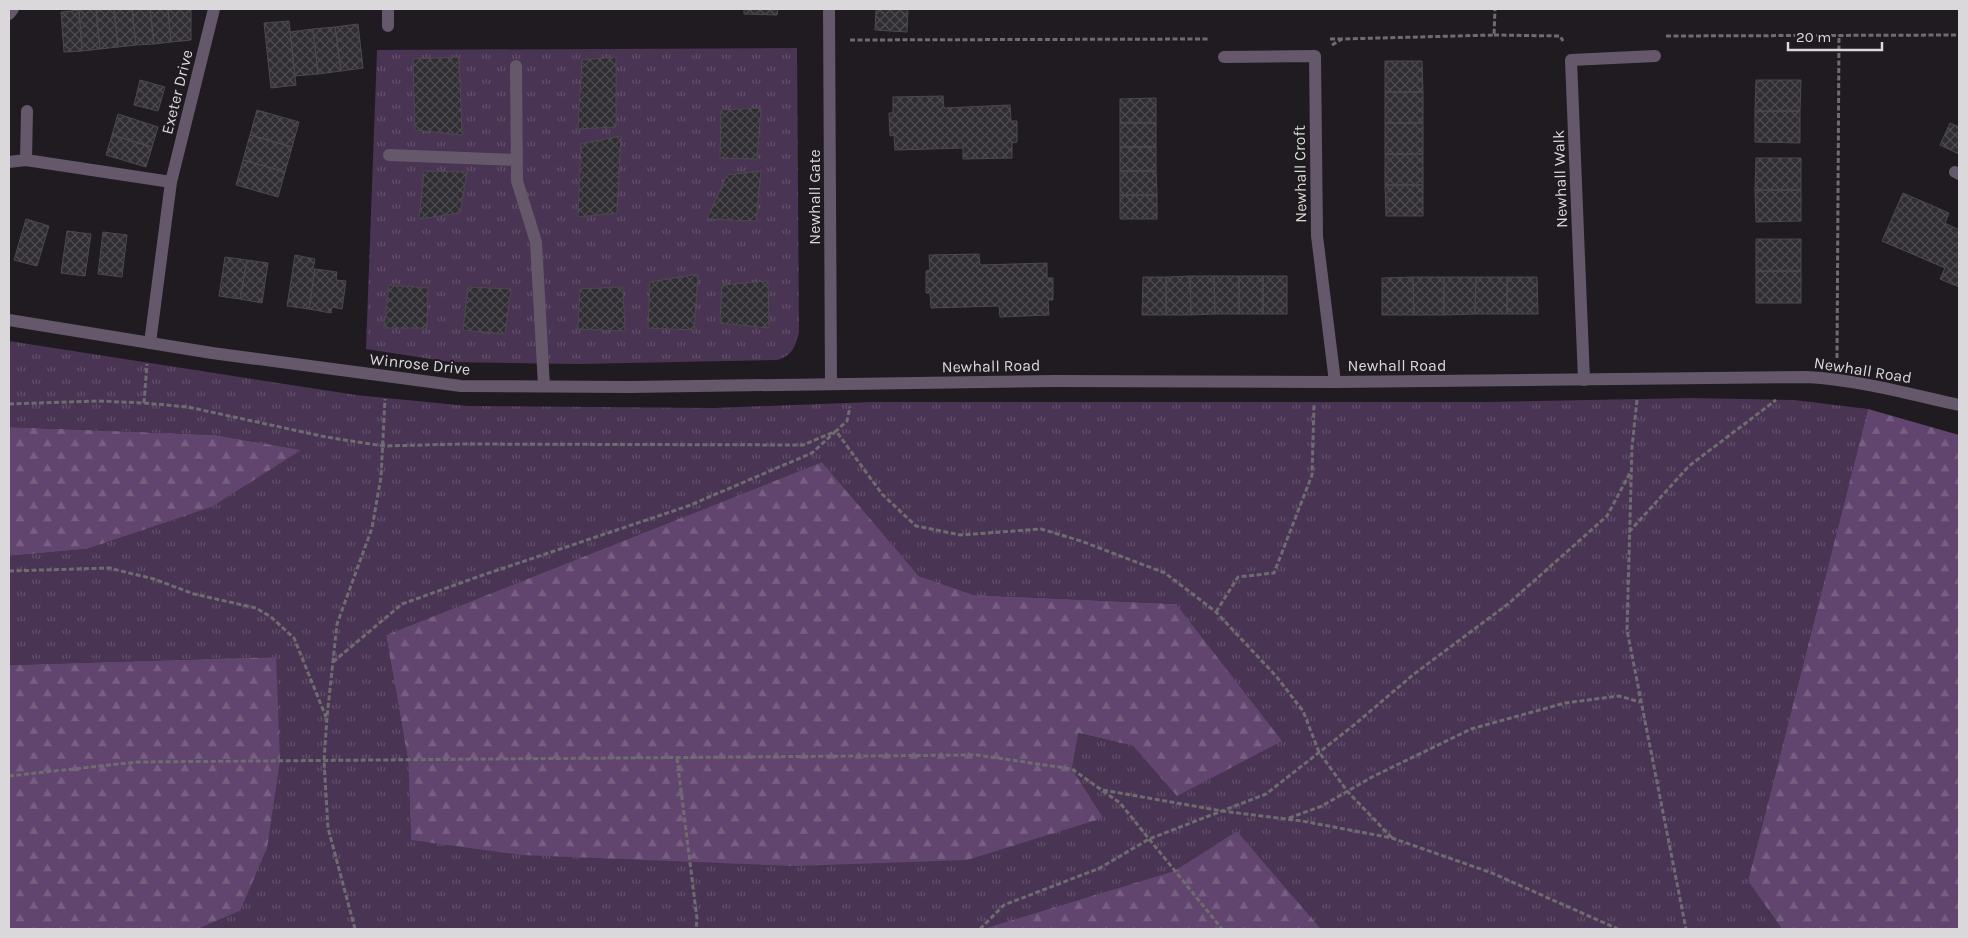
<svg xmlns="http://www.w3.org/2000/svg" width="1968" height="938" viewBox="0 0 1968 938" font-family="Karla,sans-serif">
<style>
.grass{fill:url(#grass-tufts);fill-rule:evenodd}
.forest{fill:url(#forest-firs)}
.building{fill:url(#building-cross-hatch);stroke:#4c494e}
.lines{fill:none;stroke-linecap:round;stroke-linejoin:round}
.path{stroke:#6f6c70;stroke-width:3;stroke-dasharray:5 2.5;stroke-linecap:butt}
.minor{stroke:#64586a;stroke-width:12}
.tertiary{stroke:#64586a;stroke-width:12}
.labels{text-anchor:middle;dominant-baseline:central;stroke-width:4;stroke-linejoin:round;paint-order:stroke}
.street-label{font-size:16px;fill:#dad8db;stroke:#1f1b20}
</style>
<defs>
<pattern id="grass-tufts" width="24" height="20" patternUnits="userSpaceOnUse" patternTransform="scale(1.25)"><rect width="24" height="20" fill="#493453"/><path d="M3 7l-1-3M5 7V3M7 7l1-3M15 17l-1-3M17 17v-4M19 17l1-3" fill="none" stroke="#63516b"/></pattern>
<pattern id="forest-firs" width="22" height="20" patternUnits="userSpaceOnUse" patternTransform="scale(1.25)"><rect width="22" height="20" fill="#61456e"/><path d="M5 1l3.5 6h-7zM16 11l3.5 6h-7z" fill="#775f82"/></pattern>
<pattern id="building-cross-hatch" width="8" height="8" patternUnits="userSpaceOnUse" patternTransform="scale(1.25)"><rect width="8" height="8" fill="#312e33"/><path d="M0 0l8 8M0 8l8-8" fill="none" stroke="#4e4c50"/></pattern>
</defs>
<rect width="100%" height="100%" fill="#1f1b20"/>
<path class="grass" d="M797 48 799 333C795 347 792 356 777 360L578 364 450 362 366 349 377 50Z
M9 341 356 395 468 406 714 408 871 402H1486L1691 398 1794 400 1868 409 1748 881 1782 929H1321L1237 831 1174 871 982 929H198L240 911 276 657 9 665V556L87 549 212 507 300 450 214 435 9 427ZM822 462 919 576 974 595 1176 604 1177 795 1133 746 1077 733 1072 769 1102 818 411 840 408 760 386 635Z"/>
<path class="forest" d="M1868 409 1959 435V929H1782L1748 881Z
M9 427 215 435 301 450 212 507 87 549 9 556Z
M822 462 919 576 974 595 1176 604 1282 741 1177 796 1133 746 1078 733 1072 769 1103 818 967 860 796 866 522 855 411 840 408 760 386 635Z
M276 657 280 761 267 848 240 911 198 929H9V665Z
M1237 831 1321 929H982L1174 871Z"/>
<path class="building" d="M96 9H114L118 47 100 49Z
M96 9 100 49 82 51 79 10Z
M114 9H132L136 45 118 47Z
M132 9H150L154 44 136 45Z
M150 9H168L171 42 154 44Z
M168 9H191V40L171 42Z
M744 9H778L777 15 744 14Z
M876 9H908L907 32 875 30Z
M79 10 82 51 64 52 61 12Z
M289 21 296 85 271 88 264 23Z
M358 24 363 68 341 71 335 27Z
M335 27 341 71 318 74 313 29Z
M313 29 318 74 295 76 290 32Z
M459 57 462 135 415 130 413 59Z
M616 57V127L578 129 582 60Z
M1385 61H1422L1423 92H1385Z
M140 80 165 87 158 111 134 105Z
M1756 80H1801L1800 111H1755Z
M1385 92H1423V123H1385Z
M943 96 944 108 1010 105 1011 121H1017V142L1012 143V158L963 159V148L895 150 894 135 890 136 889 113H893V97Z
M1156 98V123H1120V99Z
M761 108 757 159 720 158 721 110Z
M257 110 299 122 292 147 250 135Z
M1755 111H1800V143L1755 142Z
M118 114 158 127 152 147 112 135Z
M1120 123H1156V147H1120Z
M1385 123H1423V154H1385Z
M1950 123 1959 127V154L1940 145Z
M112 135 152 147 146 167 106 155Z
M250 135 292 147 285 172 243 160Z
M621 136 617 213 578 217 581 144Z
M1120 147H1156V171H1120Z
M1385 154H1423V185H1385Z
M1756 158H1801V190H1755Z
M243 160 285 172 278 197 236 185Z
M424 171 467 172 460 213 419 219Z
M761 171 756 221 707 219 727 175Z
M1120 171H1156L1157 195H1120Z
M1385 185H1423V216H1386Z
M1755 190H1801V221L1756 222Z
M1903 193 1949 213 1945 223 1959 230V287L1940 279 1945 268 1882 241Z
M1120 195H1157V219H1120Z
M26 219 49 226 37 266 14 260Z
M67 231 91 234 85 276 61 273Z
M103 232 127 235 122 277 98 274Z
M1756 239H1801V271H1756Z
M979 254 980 265 1047 263V278H1053V300H1048L1049 315 1000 317 999 306 931 308 930 293H926V271L930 270 929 255Z
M295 255 315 259 313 269H315L309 309 287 306Z
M225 257 247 260 240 299 219 296Z
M247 260 268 263 262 303 240 299Z
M315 269 337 272 336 280 346 281 342 309 332 307 331 313 309 309Z
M1756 271H1801V303H1756Z
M698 274 694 330 648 328 650 282Z
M1190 276H1214L1215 314 1191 315Z
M1190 276 1191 315H1166V277Z
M1214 276H1239V314H1215Z
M1239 276H1263V314H1239Z
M1263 276H1287V314H1263Z
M1143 277H1166V315H1142Z
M1413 277 1414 315H1382V278Z
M1413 277H1444V315H1414Z
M1444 277H1476L1475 314 1444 315Z
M1476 277H1507V314H1475Z
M1507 277H1537L1538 314H1507Z
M768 281 769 328 720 323 722 285Z
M389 285 428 288 427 328H384Z
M468 287 511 289 505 334 463 330Z
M623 287 625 331 578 329 580 289Z"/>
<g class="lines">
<path class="path" d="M1494 35 1560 36 1563 41
M1666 36 1959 35
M1330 39H1342
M850 40 1209 39
M1332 45 1342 39 1494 35 1495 9
M1837 358 1839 35
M1637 400 1632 447 1627 630 1686 929
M144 403 188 407 326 437 383 446 462 444 803 445 836 431 847 421 850 407
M9 404 98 401 144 403 147 364
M1629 532 1689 466 1776 400
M9 571 109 568 154 579 194 594 256 608 271 617 294 638 326 717
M1216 612 1238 577 1274 573 1312 475 1314 405
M333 662 402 604 480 576 688 506 812 453 836 431 882 494 916 526 961 535 1041 529 1081 541 1165 573 1216 612 1276 676 1303 711 1319 752 1347 791 1392 838
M677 758 697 919 696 929
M9 776 137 762 977 755 1072 769 1120 803 1222 929
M1103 790 1222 811 1302 821 1392 838 1492 873 1618 929
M1289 818 1322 806 1372 777 1471 729 1565 703 1619 696 1640 702
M355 929 328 828 324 761 327 717 337 624 372 528 381 477 385 399
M980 929 1004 905 1100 868 1149 839 1266 794 1354 725 1414 674 1508 604 1607 516 1631 471"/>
<path class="minor" d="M388 9V26
M829 9 831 384
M9 14 13 9
M1224 57 1315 56 1317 236 1335 382
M516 66 517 181 536 242 544 386
M389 155 517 160
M26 160 27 111
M9 162 26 160 171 182
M1955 172 1959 174
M150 343 171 182 214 9
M1584 380 1571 60 1655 56"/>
<path class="tertiary" d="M9 320 212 353 461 386 629 387 1055 381 1335 382 1807 377C1859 380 1909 394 1959 405"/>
</g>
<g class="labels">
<g class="street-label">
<text transform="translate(177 92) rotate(-76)">Exeter Drive</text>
<text transform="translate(1300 174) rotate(-91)">Newhall Croft</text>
<text transform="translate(1560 179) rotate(-92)">Newhall Walk</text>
<text transform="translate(814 197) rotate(-90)">Newhall Gate</text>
<text transform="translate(420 364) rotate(6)">Winrose Drive</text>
<text x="1397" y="365">Newhall Road</text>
<text transform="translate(991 366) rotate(-1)">Newhall Road</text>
<text transform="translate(1863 370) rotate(9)">Newhall Road</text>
</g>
</g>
<rect width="1968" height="938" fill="none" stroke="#dad8db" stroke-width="20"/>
<path d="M1788 42v8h94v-8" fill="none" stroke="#dad8db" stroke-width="2.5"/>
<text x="1796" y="42" font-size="15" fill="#dad8db" stroke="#1f1b20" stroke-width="4" paint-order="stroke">20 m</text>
</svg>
